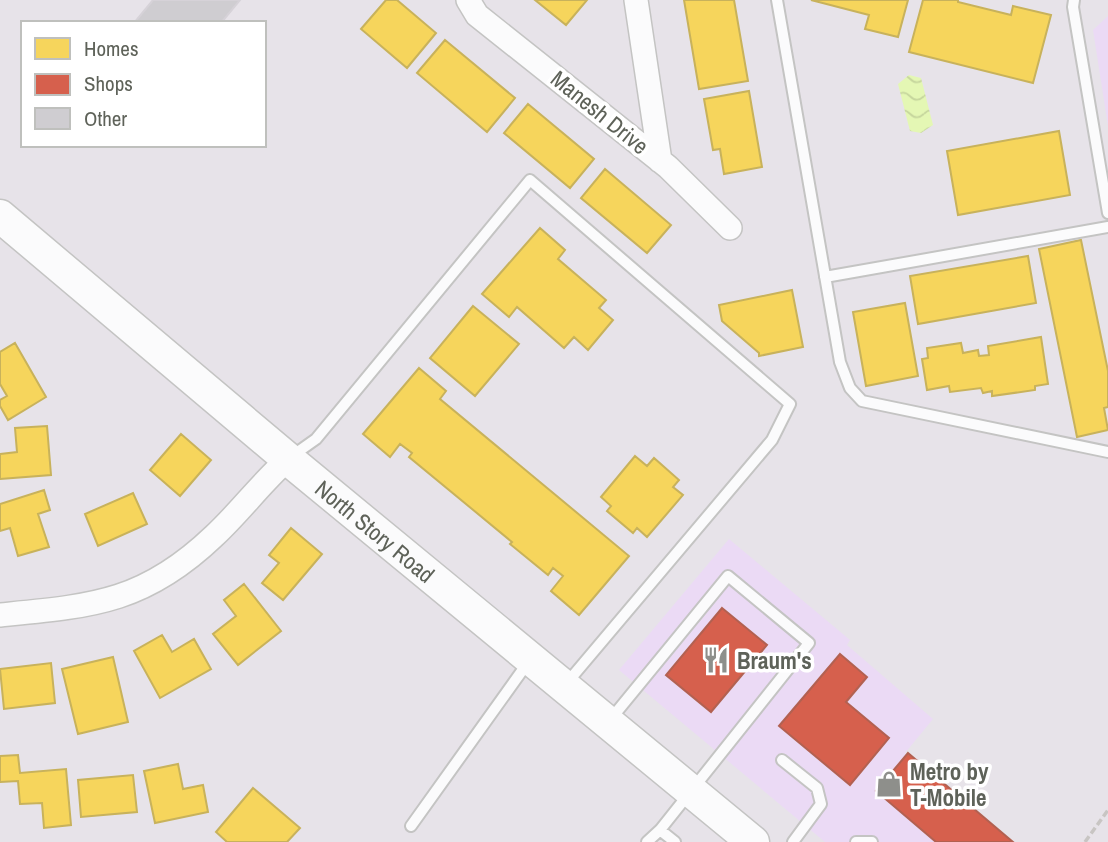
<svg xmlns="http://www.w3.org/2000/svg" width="1108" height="842" viewBox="0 0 1108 842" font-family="'Archivo Narrow',sans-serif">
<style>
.commercial{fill:#ebdaf5}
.water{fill:url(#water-waves)}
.homes{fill:#f6d55c;stroke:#c8b25b;stroke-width:2}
.shops{fill:#d6604d;stroke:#b26151;stroke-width:2}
.building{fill:#cfcdd1;stroke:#d6d2d8;stroke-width:2}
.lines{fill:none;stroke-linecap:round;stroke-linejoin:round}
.service-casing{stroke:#c4c4c3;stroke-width:14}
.minor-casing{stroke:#c4c4c3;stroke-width:26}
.secondary-casing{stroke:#c4c4c3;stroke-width:35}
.path{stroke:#c8c5c3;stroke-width:3.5;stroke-dasharray:7 3.5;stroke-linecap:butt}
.service{stroke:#fbfbfc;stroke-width:10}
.minor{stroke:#fbfbfc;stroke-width:23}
.secondary{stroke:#fbfbfc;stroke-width:32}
.labels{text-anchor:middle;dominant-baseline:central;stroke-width:7;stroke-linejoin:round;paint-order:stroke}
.street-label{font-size:23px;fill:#5e6259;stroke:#fff}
.poi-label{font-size:23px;font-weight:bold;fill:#5e6259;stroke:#fff;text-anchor:start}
</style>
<defs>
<pattern id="water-waves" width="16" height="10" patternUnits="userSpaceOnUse" patternTransform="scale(1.75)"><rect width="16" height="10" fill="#e4f7b4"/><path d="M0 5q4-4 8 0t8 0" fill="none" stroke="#c6d69d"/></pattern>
</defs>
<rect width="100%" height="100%" fill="#e7e3e9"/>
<path class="commercial" d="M1108 16V126L1093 30Z
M729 539 850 640 847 645 933 719 905 753 1011 842H825L619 670Z"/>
<path class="water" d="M909 75 921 78 933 125 921 133 910 131 898 84Z"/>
<path class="homes" d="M386 0H397L436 33 407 68 361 29Z
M535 0H587L566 25Z
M684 0H734L748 81 699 89Z
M811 0H908L898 37 865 29 869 15Z
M923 0H958V2L1011 15 1013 6 1051 15 1033 83 909 52Z
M445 40 515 98 487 132 417 73Z
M749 91 762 167 724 174 720 149 713 150 704 99Z
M528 104 594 159 570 188 504 133Z
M1059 131 1070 195 958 215 947 151Z
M605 169 671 225 647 253 581 198Z
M540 228 565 250 558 259 606 300 599 308 613 320 588 350 574 337 564 348 517 307 509 317 482 294Z
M1081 240 1108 371V407L1104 408 1108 430 1077 437 1039 249Z
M1028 256 1036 303 918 324 910 276Z
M792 290 803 347 759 356V353L722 321 719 305Z
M905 303 918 376 866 386 853 312Z
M473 306 519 344 475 396 430 358Z
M1041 337 1048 384 1035 386V390L992 396V391L983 393 981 388 950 392 949 386 927 390 922 359 928 358 927 348 961 343 963 353 978 350 979 356 989 355 988 346Z
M15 343 46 397 8 420 0 406V400L7 396 0 384V352Z
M419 368 446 391 440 399 629 556 579 615 551 591 563 576 553 568 548 575 510 544 512 542 409 457 412 453 400 444 390 457 363 434Z
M47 426 51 475 0 479V454L17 452 15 428Z
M181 434 211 460 180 496 150 470Z
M635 456 647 466 654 458 679 480 673 487 683 495 647 537 637 528 633 533 607 511 611 506 601 497Z
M44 490 50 510 38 514 49 547 18 556 10 528 0 531V504Z
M133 493 147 524 98 546 85 514Z
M291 528 322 554 283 600 262 583 279 563 269 555Z
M244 584 281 631 238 665 213 634 236 616 224 600Z
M162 635 172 652 194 639 211 669 160 698 134 651Z
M113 657 128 722 78 734 62 669Z
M51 663 55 703 4 709 0 669Z
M18 755 20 773 66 769 71 825 44 828 42 803 20 804 18 781 0 782V756Z
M178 764 183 789 203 785 208 812 155 823 144 771Z
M133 775 137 812 81 817 78 780Z
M253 788 300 828 287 842H227L216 832Z"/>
<path class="shops" d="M722 608 767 645 711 712 666 675Z
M840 654 867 677 846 702 889 738 850 785 779 726Z
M908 753 1013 842H936L876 791Z"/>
<path class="building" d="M153 0H240L221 23H134Z"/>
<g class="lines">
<g class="service-casing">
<path id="service" d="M777 0 840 362 850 388 862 401 1108 452
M1074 0 1073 7 1108 213
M825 277 1108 227
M292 456 316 439 530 180 790 404 772 440 566 684
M610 720 728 576 809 643 660 830 647 842
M782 760 817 788 821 804 793 842
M411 826 529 661
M660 830 675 842
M856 842H872"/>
</g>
<g class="minor-casing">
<path id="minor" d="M468 0 477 15 668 167 730 228
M636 0 660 161
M0 615C92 606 144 603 214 536 240 512 261 483 288 459"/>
</g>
<g class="secondary-casing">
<g id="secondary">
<path id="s1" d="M0 216 288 459 753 842"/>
</g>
</g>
<path class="path" d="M1085 842 1108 810"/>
<use href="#service" class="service"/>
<use href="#minor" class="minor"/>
<use href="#secondary" class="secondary"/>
</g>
<defs>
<g id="restaurant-bare" transform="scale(2.1)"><path d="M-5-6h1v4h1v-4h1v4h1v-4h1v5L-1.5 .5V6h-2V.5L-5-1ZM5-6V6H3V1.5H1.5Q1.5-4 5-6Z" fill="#8e8f8b" stroke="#fff" stroke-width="2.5" paint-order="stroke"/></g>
<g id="shop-bare" transform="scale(2.1)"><path d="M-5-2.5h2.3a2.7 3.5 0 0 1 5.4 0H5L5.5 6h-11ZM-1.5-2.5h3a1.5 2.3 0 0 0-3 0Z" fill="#8e8f8b" stroke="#fff" stroke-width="2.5" paint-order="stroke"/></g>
</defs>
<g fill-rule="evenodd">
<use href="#restaurant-bare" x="716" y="660"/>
<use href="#shop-bare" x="889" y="784"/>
</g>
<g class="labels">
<g class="street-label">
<text transform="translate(600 112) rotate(39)">Manesh Drive</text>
<text stroke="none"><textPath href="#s1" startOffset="490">North Story Road</textPath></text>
</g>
<g class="poi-label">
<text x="737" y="660">Braum's</text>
<text x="910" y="771">Metro by<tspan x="910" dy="26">T-Mobile</tspan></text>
</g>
</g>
<rect x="21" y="21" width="245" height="126" fill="#ffffff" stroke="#bfc0bd" stroke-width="2"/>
<rect x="35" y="38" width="35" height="21" fill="#f6d55c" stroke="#bfc0bd" stroke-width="2"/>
<text x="84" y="56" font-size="21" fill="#5e6259">Homes</text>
<rect x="35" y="74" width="35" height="21" fill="#d6604d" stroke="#bfc0bd" stroke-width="2"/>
<text x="84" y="91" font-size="21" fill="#5e6259">Shops</text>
<rect x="35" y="108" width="35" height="21" fill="#cfcdd1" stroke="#bfc0bd" stroke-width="2"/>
<text x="84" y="126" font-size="21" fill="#5e6259">Other</text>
</svg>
